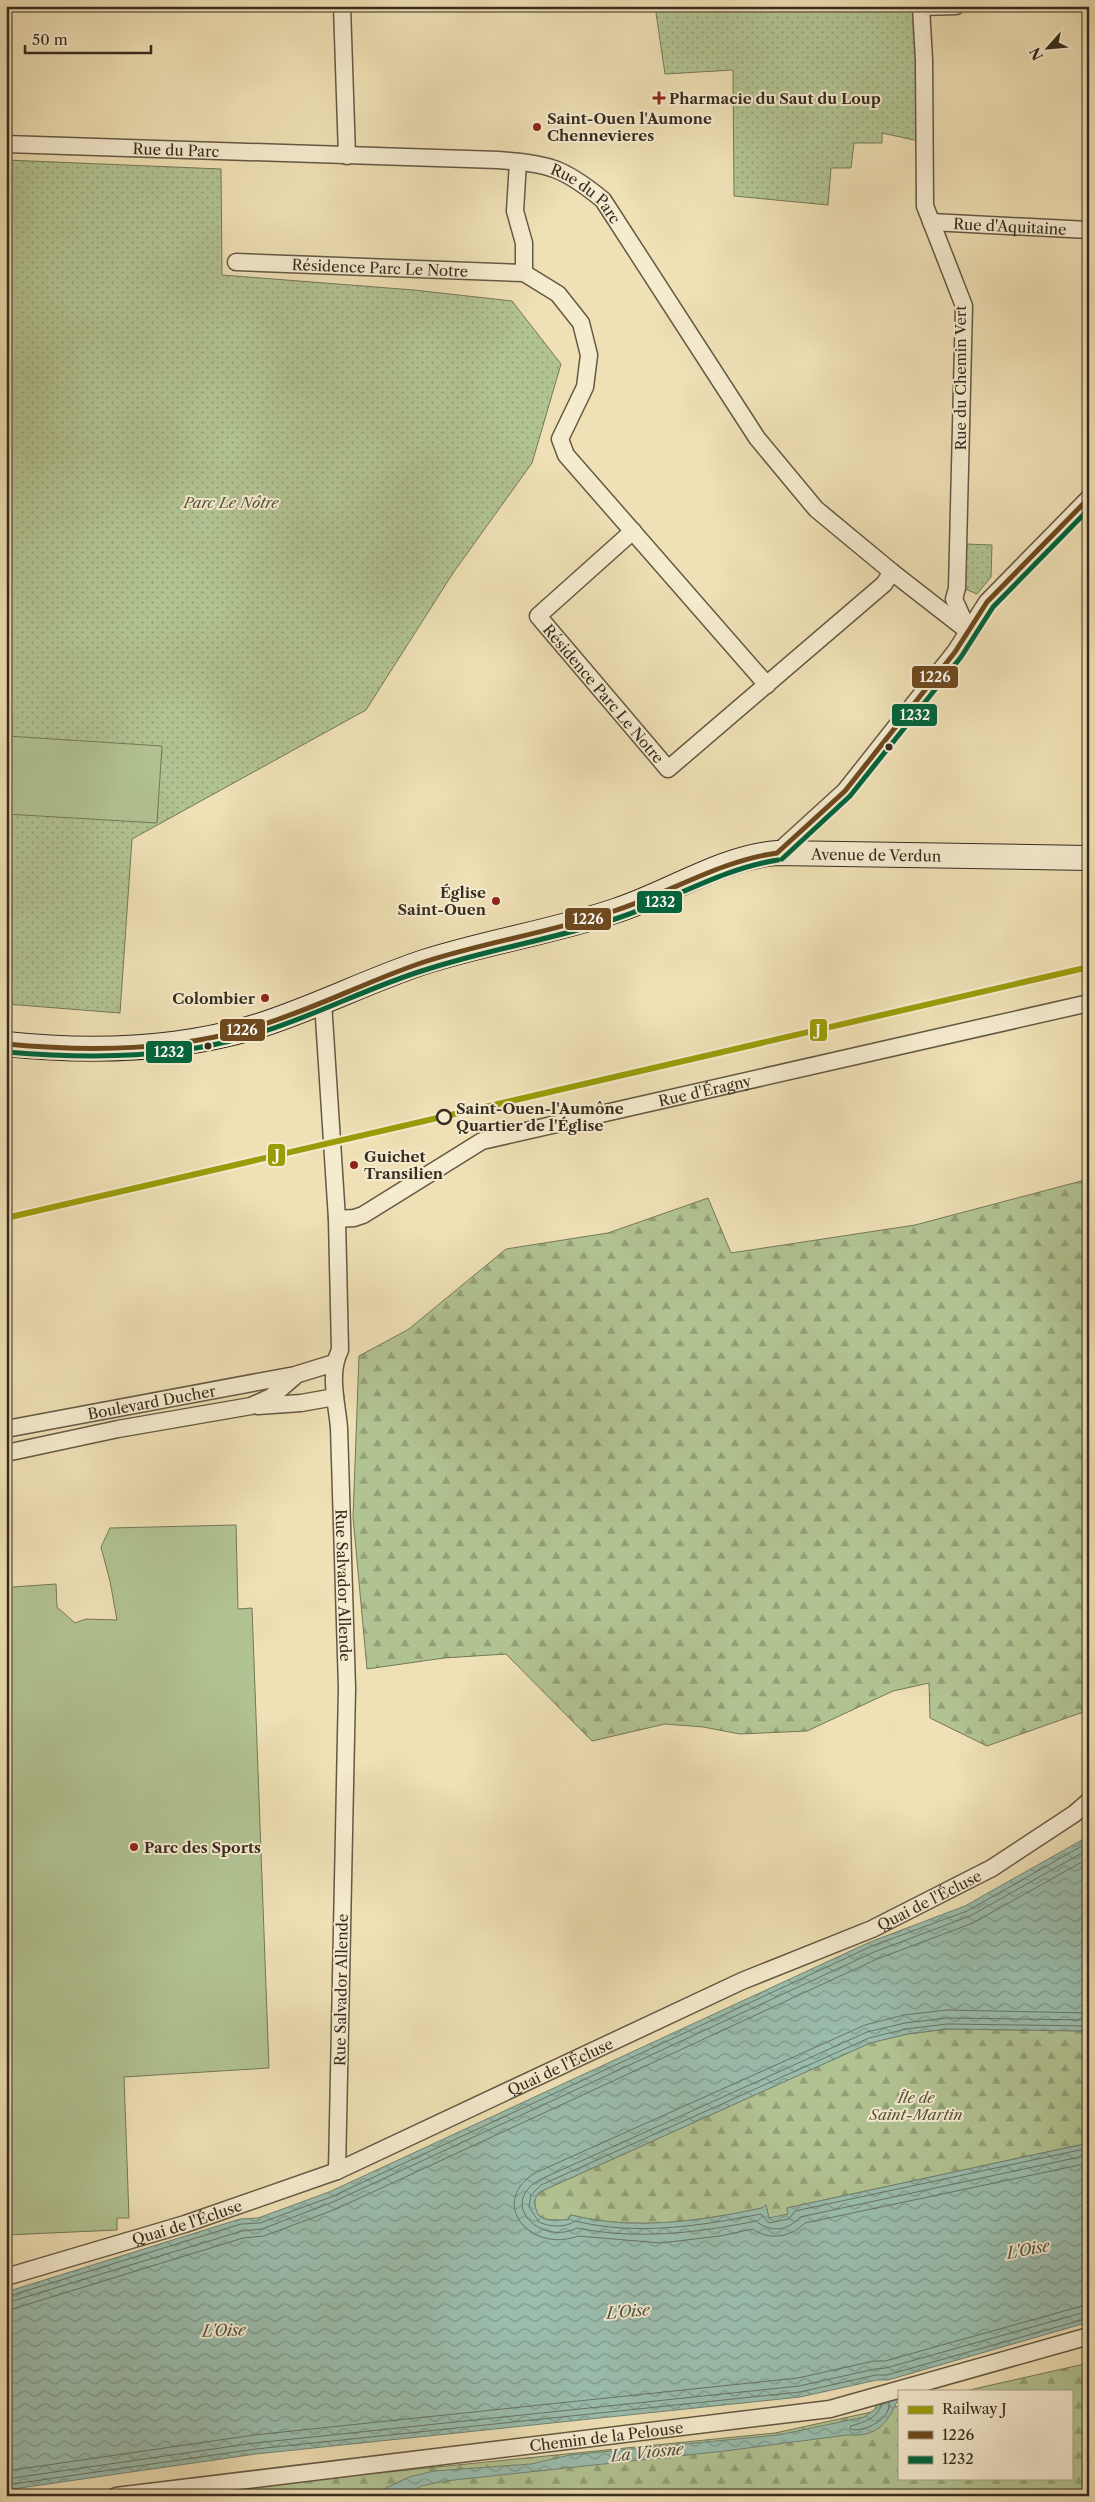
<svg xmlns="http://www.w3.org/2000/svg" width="1095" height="2502" viewBox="0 0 1095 2502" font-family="'Libre Caslon Text',serif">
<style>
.grass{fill:url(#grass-dots);stroke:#747858}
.forest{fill:url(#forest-firs);stroke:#747858}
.pitch{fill:#b2c392;stroke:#747858}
.water{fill:url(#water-waves);stroke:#728374}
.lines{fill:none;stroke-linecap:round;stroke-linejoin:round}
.shore{stroke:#687466;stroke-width:1}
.street-casing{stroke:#655944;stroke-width:19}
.secondary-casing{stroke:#372c1f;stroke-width:26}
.street{stroke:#f5ebcf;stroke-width:16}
.secondary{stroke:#f5ebcf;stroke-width:24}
.bus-1-casing{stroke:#f5ebcf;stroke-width:9}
.bus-2-casing{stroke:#f5ebcf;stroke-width:9}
.bus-1{stroke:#6e491e;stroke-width:5}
.bus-2{stroke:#00643c;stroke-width:5}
.rail-1-casing{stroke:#f5ebcf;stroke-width:10}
.rail-1{stroke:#9b9c09;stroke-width:6}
.poi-dot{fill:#8f2418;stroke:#f5ebcf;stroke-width:2}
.bus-dot{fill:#372c1f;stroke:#f5ebcf;stroke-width:2}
.stop-dot{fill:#f5ebcf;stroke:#372c1f;stroke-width:2.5}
.labels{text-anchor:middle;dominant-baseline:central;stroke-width:4;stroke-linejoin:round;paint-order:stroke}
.poi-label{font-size:15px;font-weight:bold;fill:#372c1f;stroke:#f5ebcf;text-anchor:start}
.street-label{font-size:15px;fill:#372c1f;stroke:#f5ebcf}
.park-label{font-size:15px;font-style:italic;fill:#56523c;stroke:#f5ebcf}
.stop-label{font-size:15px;font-weight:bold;fill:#372c1f;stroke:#f5ebcf;text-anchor:start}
.water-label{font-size:16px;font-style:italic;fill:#505042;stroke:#f5ebcf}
.line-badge{stroke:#f5ebcf;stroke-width:2}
.badge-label{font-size:14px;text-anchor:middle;font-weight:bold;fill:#fff}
</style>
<defs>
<pattern id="grass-dots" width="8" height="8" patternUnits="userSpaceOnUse" patternTransform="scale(1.25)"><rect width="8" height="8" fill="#b2c392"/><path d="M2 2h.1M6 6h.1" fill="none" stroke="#929f77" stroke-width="1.8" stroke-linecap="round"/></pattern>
<pattern id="forest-firs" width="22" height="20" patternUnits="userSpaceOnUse" patternTransform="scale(1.25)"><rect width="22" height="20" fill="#b2c392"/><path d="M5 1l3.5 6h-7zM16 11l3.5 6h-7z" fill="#929f77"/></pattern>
<pattern id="water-waves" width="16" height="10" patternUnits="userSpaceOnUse" patternTransform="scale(1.25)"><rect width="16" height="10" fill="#9abdad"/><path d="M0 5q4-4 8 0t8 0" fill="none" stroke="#7e9a8c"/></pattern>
</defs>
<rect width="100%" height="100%" fill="#efe0b5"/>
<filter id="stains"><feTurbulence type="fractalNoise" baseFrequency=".004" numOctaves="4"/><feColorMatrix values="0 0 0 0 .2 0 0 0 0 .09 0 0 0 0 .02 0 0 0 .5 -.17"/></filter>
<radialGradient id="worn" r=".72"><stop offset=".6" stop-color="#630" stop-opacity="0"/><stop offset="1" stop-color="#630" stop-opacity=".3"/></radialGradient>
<path class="grass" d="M655 6H916L919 141 882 133V143H854L851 168H831L828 205 734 196 733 70 665 74Z
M6 160 221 169 222 275 414 290 512 301 561 364 532 463 453 573 366 710 132 839 120 1013 6 1004Z
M966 544 992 545 991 577 977 594 965 589Z"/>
<path class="forest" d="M1089 1179V1710L987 1746 930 1718 929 1683 893 1691 807 1731 740 1734 703 1727 665 1724 592 1741 506 1654 444 1658 367 1669 353 1517 359 1356 409 1329 506 1249 608 1233 708 1198 731 1253 915 1225Z
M947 2029 1089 2031V2143L787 2208 788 2214 769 2219 766 2205 762 2208C700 2221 634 2231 571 2215L568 2220C556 2220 543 2222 535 2211V2197L544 2190 870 2043 907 2034Z
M1089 2363V2496H191L308 2480 775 2433 899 2406V2478H1071V2391H965Z"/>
<path class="pitch" d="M6 736 162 746 157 823 6 814Z
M236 1525 238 1609 252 1608 269 2068 124 2077 129 2218H117V2230L6 2235V1595L13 1587 56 1584 57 1607 75 1623 86 1619 117 1620 110 1581 101 1547 110 1528Z"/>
<path class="water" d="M1089 1836V2031L947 2029 907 2034 870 2043 544 2190 538 2193 534 2202 538 2215 546 2220H568L571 2215C634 2231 700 2221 762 2208L766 2205 769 2218 788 2214 787 2208 1089 2143V2322L888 2380H877L800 2397 256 2454 6 2490V2292L240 2219 258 2218 329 2192 870 1942 965 1906Z
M896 2397 898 2399C887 2425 876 2437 847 2435L725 2451 445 2481 421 2486 402 2496H369L409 2477 434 2471 531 2464 570 2455 778 2435 864 2417 875 2409 878 2399Z"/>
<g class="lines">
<path class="shore" d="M1089 2013 947 2010 904 2015 865 2025 535 2173C487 2203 531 2254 578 2236L661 2243 720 2236 753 2229C769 2241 791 2237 805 2223L1089 2163
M1089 2020 947 2018 905 2023 867 2032 539 2180C497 2205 542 2246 577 2228 637 2240 697 2233 756 2221 770 2233 788 2231 800 2217L1089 2155
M1089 2026 947 2024 906 2029 869 2038 541 2185 531 2195 529 2207 539 2222C549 2227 566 2228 575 2221 636 2236 700 2226 761 2214L769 2223 789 2219 795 2211 1089 2148
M6 2297 241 2224 260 2223 331 2197 872 1946 967 1911 1089 1842
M6 2303 242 2231 262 2229 333 2202 874 1952 970 1916 1089 1849
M6 2311 243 2238 264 2236 336 2209 877 1959 973 1923 1089 1858
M882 2404C877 2419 864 2422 851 2426L850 2429C864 2433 892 2419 889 2402
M6 2471 254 2435 798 2378 874 2361H885L1089 2304
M6 2479 255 2443 799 2386 875 2369 886 2368 1089 2311
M6 2485 256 2449 800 2392 876 2375H887L1089 2318"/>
<g class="street-casing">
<g id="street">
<path d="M342 6 347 156"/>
<path d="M956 6 921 7 924 60 925 206 964 306 957 588 954 599 968 630"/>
<path id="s1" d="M6 144 498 160C549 164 563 167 603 200L757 438 816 509 892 572 969 632"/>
<path d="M518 162 515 211 524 243V273"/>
<path id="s2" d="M931 222 1089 230"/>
<path id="s3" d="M236 262 524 273 558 294 581 323 589 355 585 387 560 439 566 455 767 685"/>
<path id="s4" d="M633 531 538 616 668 769 884 584 892 572"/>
<path d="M777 853 845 791 955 652 987 602 1089 498"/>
<path id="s5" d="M323 1002 337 1219 340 1350C328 1374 337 1403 339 1428L347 1688 337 2171"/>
<path id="s6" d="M337 1219 354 1218 363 1215 482 1141 1089 1003"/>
<path d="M258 1406 301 1403 335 1397"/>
<path id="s7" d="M6 1429 295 1375 334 1363"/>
<path d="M6 1453 118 1429 251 1406 271 1397 294 1377"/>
<path id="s8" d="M6 2277 185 2224 337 2171 742 1981 872 1929 992 1868 1074 1814 1089 1801"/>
<path id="s9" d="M116 2496 830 2409 1089 2336"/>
</g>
</g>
<g class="secondary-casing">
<g id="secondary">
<path id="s10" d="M6 1044C91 1053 176 1051 258 1026 315 1008 367 981 424 962 487 942 552 932 615 911 668 894 722 857 777 853L1089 858"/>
</g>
</g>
<use href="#street" class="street"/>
<use href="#secondary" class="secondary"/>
<g class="bus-1-casing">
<path id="bus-1" d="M777 853 845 791 955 652 987 602 1089 498
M6 1044C91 1052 176 1051 258 1026 315 1009 367 981 424 962 486 942 552 932 614 911 670 893 719 861 777 853"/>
</g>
<g class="bus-2-casing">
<path id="bus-2" d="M782 859 850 796 961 657 993 607 1089 509
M6 1052C92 1059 180 1059 262 1032 319 1014 371 986 428 969 490 949 554 939 615 919 671 901 720 869 778 860"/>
</g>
<use href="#bus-1" class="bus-1"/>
<use href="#bus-2" class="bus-2"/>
<g class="rail-1-casing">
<path id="rail-1" d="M6 1218 1089 967"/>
</g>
<use href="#rail-1" class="rail-1"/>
</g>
<g class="poi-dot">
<path d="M656.5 90.5h5v5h5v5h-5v5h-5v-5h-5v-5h5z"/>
<circle cx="537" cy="127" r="5"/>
<circle cx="496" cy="901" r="5"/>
<circle cx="265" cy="998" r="5"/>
<circle cx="354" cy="1165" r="5"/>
<circle cx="134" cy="1847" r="5"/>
</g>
<g class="bus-dot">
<circle cx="889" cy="747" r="4.5"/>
<circle cx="208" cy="1046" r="4.5"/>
</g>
<circle class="stop-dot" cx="444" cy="1117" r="7"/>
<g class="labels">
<g class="poi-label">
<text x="669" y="98">Pharmacie du Saut du Loup</text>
<text x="547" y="118">Saint-Ouen l'Aumone<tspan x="547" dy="17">Chennevieres</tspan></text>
<text x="486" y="892" text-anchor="end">Église<tspan x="486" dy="17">Saint-Ouen</tspan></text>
<text x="255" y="998" text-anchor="end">Colombier</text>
<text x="364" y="1156">Guichet<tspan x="364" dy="17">Transilien</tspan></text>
<text x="144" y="1847">Parc des Sports</text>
</g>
<g class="street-label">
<text stroke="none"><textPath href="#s1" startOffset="170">Rue du Parc</textPath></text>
<text stroke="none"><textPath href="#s1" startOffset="590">Rue du Parc</textPath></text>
<text stroke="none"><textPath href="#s2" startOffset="79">Rue d'Aquitaine</textPath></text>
<text stroke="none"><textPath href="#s3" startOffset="144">Résidence Parc Le Notre</textPath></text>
<text transform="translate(960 378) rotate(-90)">Rue du Chemin Vert</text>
<text stroke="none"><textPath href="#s4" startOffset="229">Résidence Parc Le Notre</textPath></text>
<text stroke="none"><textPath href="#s10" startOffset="902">Avenue de Verdun</textPath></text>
<text stroke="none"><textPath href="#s6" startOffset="395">Rue d'Éragny</textPath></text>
<text stroke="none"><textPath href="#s7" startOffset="148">Boulevard Ducher</textPath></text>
<text stroke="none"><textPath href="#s5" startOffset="585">Rue Salvador Allende</textPath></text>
<text stroke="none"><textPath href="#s8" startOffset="999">Quai de l'Écluse</textPath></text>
<text transform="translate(341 1990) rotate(-89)">Rue Salvador Allende</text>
<text stroke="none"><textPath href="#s8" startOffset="594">Quai de l'Écluse</textPath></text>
<text stroke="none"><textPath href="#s8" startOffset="189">Quai de l'Écluse</textPath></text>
<text stroke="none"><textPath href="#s9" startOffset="494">Chemin de la Pelouse</textPath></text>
</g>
<g class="park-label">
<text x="231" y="502">Parc Le Nôtre</text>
<text x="916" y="2097">Île de<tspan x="916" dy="17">Saint-Martin</tspan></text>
</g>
<g class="stop-label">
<text x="456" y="1108">Saint-Ouen-l'Aumône<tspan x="456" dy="17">Quartier de l'Église</tspan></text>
</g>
<g class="water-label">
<text transform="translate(1028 2249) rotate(-11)">L'Oise</text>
<text transform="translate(628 2311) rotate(-5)">L'Oise</text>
<text transform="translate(224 2330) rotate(-2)">L'Oise</text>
<text transform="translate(647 2452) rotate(-6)">La Viosne</text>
</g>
</g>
<g class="line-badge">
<rect x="911" y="665" width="48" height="24" rx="5" fill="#6e491e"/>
<rect x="891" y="703" width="47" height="24" rx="5" fill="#00643c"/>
<rect x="636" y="890" width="47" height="24" rx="5" fill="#00643c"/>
<rect x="564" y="907" width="48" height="24" rx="5" fill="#6e491e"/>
<rect x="809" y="1018" width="19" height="24" rx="5" fill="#9b9c09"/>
<rect x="219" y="1018" width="47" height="24" rx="5" fill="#6e491e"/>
<rect x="145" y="1040" width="48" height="24" rx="5" fill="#00643c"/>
<rect x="267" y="1143" width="19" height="24" rx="5" fill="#9b9c09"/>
</g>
<g class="badge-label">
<text x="935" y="682">1226</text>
<text x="915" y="720">1232</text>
<text x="660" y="907">1232</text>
<text x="588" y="924">1226</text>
<text x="818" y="1035">J</text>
<text x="242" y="1035">1226</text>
<text x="169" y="1057">1232</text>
<text x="277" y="1160">J</text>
</g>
<rect width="1095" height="2502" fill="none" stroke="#efe0b5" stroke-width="25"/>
<rect x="8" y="8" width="1080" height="2487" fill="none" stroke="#372c1f" stroke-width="2.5"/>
<rect x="12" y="12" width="1070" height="2477" fill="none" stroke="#372c1f"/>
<rect x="898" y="2390" width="175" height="90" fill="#f5ebcf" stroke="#a99f89"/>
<rect x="908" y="2406" width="25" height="8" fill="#9b9c09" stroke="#a99f89"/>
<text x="942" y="2414" font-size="15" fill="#372c1f">Railway J</text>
<rect x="908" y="2431" width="25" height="8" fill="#6e491e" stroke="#a99f89"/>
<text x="942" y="2440" font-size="15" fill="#372c1f">1226</text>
<rect x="908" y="2456" width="25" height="8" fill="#00643c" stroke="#a99f89"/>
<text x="942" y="2464" font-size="15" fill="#372c1f">1232</text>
<g transform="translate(1048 48) rotate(243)" stroke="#f5ebcf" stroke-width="4" paint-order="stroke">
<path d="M0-4L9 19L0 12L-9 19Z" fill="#372c1f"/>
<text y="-8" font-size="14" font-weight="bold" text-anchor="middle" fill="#372c1f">N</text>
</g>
<path d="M25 45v8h126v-8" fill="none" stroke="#372c1f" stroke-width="2.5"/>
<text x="32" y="45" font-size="15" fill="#372c1f" stroke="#f5ebcf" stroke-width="4" paint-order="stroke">50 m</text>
<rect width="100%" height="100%" filter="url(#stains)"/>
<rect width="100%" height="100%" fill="url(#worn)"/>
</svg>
